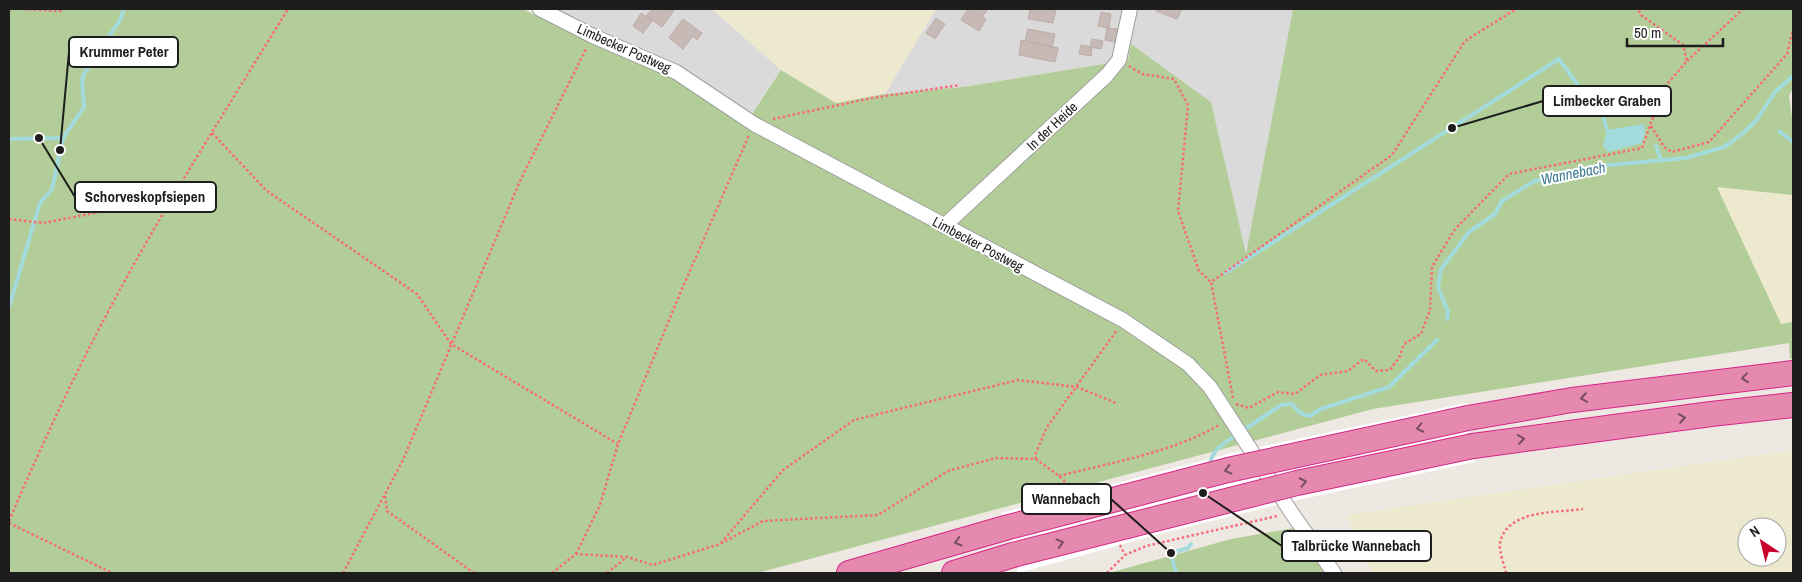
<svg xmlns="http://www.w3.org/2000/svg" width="1802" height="582" viewBox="0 0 1802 582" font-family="'Archivo Narrow',sans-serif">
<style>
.residential{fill:#dbdada}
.farmland{fill:#ede9ce;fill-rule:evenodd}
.forest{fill:#b3cd98}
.water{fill:#a3dbdc}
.pier{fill:#fff}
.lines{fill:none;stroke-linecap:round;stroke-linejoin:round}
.stream{stroke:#a3dbdc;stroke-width:4}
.building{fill:#c6b9b6;stroke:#c0aba5}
.street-casing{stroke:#9e9e9e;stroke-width:16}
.highway-casing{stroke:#d72587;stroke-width:26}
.path{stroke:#f86a79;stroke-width:2.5;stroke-dasharray:2.5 2.5;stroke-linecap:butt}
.street{stroke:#fff;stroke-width:14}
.highway{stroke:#e58aae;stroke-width:24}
.highway-bridge-casing{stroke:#d72587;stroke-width:26;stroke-linecap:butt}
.highway-bridge{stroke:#e58aae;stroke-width:24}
.oneway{stroke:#774e5e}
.labels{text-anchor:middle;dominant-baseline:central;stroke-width:4;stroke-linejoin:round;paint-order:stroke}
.street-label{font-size:14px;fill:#1d1d1d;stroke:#fff}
.water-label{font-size:15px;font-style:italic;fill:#417c94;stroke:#fff}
.leader{fill:none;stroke:#1d1d1d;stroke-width:2}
.callout-dot{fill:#1d1d1d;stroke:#fff;stroke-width:2}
.callout{fill:#fff;stroke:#1d1d1d;stroke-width:2}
.callout-label{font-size:15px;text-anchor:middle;font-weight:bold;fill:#1d1d1d}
</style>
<rect width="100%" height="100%" fill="#eee8e3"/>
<path class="residential" d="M549 9H712L781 70 751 114Z
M936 9H1293L1246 256 1211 102 1131 44 1128 60 963 87 885 94Z"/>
<path class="farmland" d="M712 9H936L885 94 836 103 781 70Z
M1717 187 1793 195V322L1781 324Z
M1793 450V573H1372L1346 515ZM1747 527H1777V557H1747Z"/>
<path class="forest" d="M9 9H523L590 42 674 78 744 126 781 70 836 103 885 94 963 87 1128 60 1131 44 1211 102 1246 254 1293 9H1793V88L1789 96 1793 124V195L1717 187 1781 324 1793 322V358L1790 359 1789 343 1373 409 757 573H9Z
M1300 527 1333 573H1109L1231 539Z"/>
<path class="water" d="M1644 124 1645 133 1642 143 1608 152 1603 146 1607 130Z"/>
<path class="pier" d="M1466 403 1475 462 1302 499 1167 532 1018 573 1001 513 1236 452Z"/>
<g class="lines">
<path class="stream" d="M1779 131 1793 142
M9 139 63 138
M1656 146 1661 160
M1225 273 1559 59 1582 91 1600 104 1607 130
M9 307 40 203 52 189 63 138 84 107 82 80 84 74 120 20 124 9
M1447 319 1448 312 1438 287 1441 269 1469 232 1495 214 1502 201 1534 181 1574 176 1589 167 1686 158 1724 147 1741 135 1756 121 1775 92 1793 76
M1242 431 1281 405 1292 404 1300 413 1310 416 1321 409 1389 387 1437 340
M1209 468C1212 449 1221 445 1237 435
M1203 499 1206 484
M1176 573 1171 553 1188 548 1191 544"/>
</g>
<path class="building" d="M652 9H675L662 27 646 16Z
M968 9H988L982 17 986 19 979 31 961 20Z
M1030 9H1056L1053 23 1028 19Z
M1157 9H1182L1177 19 1156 11Z
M1101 12 1111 14 1109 28 1098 26Z
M641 13 652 21 643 33 633 26Z
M936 18 945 24 935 39 926 33Z
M683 19 702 33 697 40 693 36 683 49 669 38Z
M1107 28 1118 29 1115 42 1105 40Z
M1028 29 1055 34 1052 47 1025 41Z
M1092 39 1103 41 1101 49 1090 47Z
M1021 40 1058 48 1055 62 1019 55Z
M1081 45 1092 47 1091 56 1079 54Z"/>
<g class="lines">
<g class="street-casing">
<path id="street" d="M540 9 593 36 676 72 754 124 1123 320 1188 364 1210 387 1291 512 1334 573
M944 226 1107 75 1119 60 1130 9"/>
</g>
<g class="highway-casing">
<path id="highway" d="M1468 418 1572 400 1793 373
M1473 446 1711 414 1793 405
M849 573 1005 528
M954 573 1013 555"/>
</g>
<path class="path" d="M24 9 60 11 62 9
M1687 61 1743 9
M1129 66 1142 74 1174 79 1188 105 1178 211 1199 271 1211 282
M773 119 872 98 960 85
M1651 126 1664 147 1672 152 1709 142 1787 54 1793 29
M212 133 267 191 417 294 451 344 618 444
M9 219 43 223 131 206 173 193
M1233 398 1211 282 1392 155 1465 41 1516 9
M1236 404 1249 408 1278 392 1295 394 1320 375 1348 371 1364 359 1376 371 1390 370 1400 356 1404 344 1421 334 1430 310 1432 267 1455 229 1509 174 1642 148 1663 89 1687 61 1683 45 1641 15 1638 9
M1036 459 1035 455 1047 427 1117 330
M1059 476C1113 462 1171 453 1219 425
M385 496 387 511 474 573
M9 521C37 456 66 392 99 329 156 219 223 115 288 9
M9 523 112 573
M721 543 783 470 854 420 1018 380 1077 387 1116 403
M1120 545 1125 555
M576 554 600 505 618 444 679 296 749 135
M343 573 403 460 520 181 587 47
M552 573 576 554 627 557 653 565 720 544 763 521 878 515 948 471 996 458 1036 459 1059 476 1075 492
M607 573 627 557
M1107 573 1125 555 1146 546 1277 516
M1506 573C1504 564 1499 552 1500 543 1507 509 1556 513 1583 509"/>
<use href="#street" class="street"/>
<use href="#highway" class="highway"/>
<g class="highway-bridge-casing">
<path id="highway-bridge" d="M1005 528 1228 470 1468 418
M1013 555 1297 483 1473 446"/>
</g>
<use href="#highway-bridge" class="highway-bridge"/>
</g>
<defs><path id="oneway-chevron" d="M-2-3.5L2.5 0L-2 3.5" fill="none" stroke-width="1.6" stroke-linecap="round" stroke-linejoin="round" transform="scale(1.25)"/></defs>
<g class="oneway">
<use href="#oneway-chevron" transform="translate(1745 378) rotate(174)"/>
<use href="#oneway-chevron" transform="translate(1584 398) rotate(172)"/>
<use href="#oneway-chevron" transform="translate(1682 418) rotate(-8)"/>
<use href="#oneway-chevron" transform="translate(1420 428) rotate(168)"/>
<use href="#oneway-chevron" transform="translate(1521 439) rotate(-8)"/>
<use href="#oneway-chevron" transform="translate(1228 470) rotate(166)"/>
<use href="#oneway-chevron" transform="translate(1303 482) rotate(-12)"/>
<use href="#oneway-chevron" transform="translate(958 542) rotate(164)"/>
<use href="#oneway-chevron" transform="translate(1060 543) rotate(-15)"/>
</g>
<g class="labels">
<g class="street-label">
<text transform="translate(624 48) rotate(24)">Limbecker Postweg</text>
<text transform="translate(1052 126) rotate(-43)">In der Heide</text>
<text transform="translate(978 244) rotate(28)">Limbecker Postweg</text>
</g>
<g class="water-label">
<text transform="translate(1573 173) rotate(-11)">Wannebach</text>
</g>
</g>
<path class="leader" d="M60 150L69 52M1452 128L1543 101M39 138L75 197M1171 553L1111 499M1203 493L1282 546"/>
<g class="callout-dot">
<circle cx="60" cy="150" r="5"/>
<circle cx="1452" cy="128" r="5"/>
<circle cx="39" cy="138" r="5"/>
<circle cx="1171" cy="553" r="5"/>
<circle cx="1203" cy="493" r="5"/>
</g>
<g class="callout">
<rect x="69" y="37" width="109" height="30" rx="5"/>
<rect x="1543" y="86" width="128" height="30" rx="5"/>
<rect x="75" y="182" width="141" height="30" rx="5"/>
<rect x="1022" y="484" width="89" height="30" rx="5"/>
<rect x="1282" y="531" width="149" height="30" rx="5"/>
</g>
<g class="callout-label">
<text x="124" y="57">Krummer Peter</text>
<text x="1607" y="106">Limbecker Graben</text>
<text x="145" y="202">Schorveskopfsiepen</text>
<text x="1066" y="504">Wannebach</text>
<text x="1356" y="551">Talbrücke Wannebach</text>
</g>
<rect width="1802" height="582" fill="none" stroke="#1d1d1d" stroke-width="20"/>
<g transform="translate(1762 542) rotate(325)"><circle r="24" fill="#ffffff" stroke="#a5a5a5"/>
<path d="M0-4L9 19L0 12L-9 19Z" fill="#c8022b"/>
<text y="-8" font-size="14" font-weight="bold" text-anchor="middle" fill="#1d1d1d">N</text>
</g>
<path d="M1627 38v8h96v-8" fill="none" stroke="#1d1d1d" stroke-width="2.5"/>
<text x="1634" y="38" font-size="15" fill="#1d1d1d" stroke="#ffffff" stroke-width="4" paint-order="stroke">50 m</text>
</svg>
